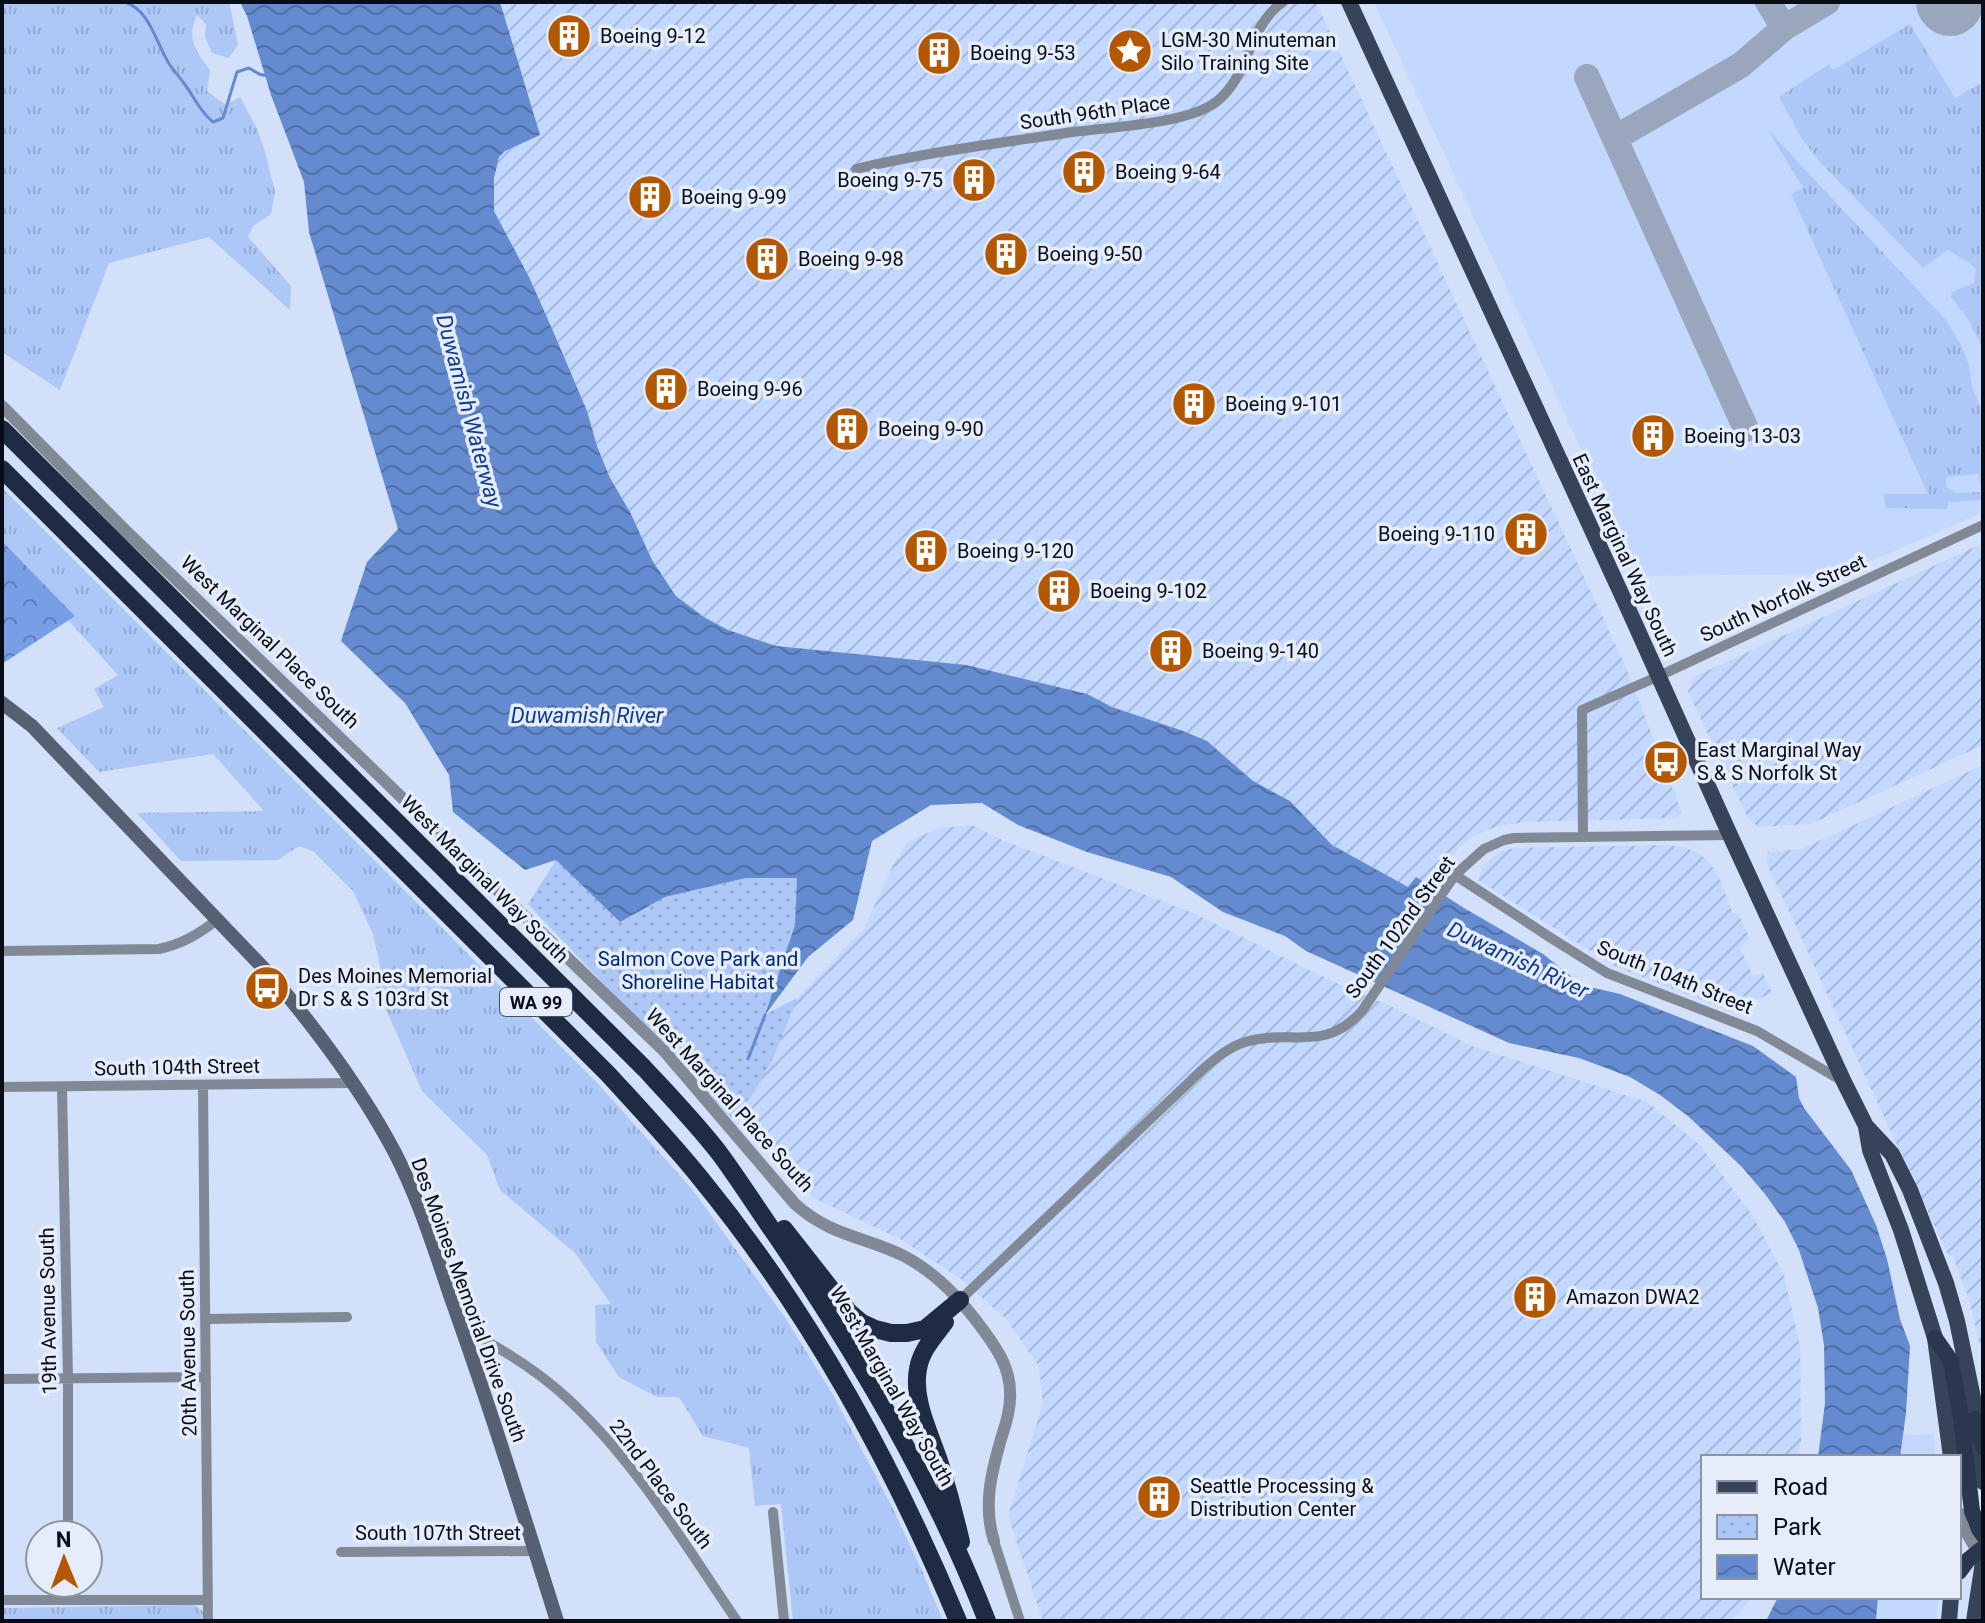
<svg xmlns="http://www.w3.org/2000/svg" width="1985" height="1623" viewBox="0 0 1985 1623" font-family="Roboto,sans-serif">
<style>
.built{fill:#c2d8fe}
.industrial{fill:url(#industrial-furrows)}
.grass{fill:url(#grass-tufts)}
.forest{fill:url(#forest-crowns)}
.park{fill:url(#park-dots)}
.water{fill:url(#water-waves)}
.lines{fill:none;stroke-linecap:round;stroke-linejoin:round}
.stream{stroke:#648acf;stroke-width:3}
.taxiway{stroke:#9aa6bb;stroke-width:26}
.runway{stroke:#9aa6bb;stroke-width:66}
.minor{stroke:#828996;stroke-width:10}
.tertiary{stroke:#828996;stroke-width:12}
.secondary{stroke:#566072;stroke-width:14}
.primary{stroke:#374359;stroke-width:16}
.trunk{stroke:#2a374e;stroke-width:16}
.motorway{stroke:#1e2b43;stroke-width:18}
.labels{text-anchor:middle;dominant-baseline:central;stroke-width:7;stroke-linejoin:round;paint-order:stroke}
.shield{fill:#e6edfa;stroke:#4b505b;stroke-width:2}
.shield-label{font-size:18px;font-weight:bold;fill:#080d17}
.poi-label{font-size:20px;fill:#080d17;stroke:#e6edfa;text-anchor:start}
.street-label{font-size:20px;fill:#080d17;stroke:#e6edfa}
.park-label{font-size:20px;fill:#01297a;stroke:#e6edfa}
.water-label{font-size:22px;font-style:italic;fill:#123c8e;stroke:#e6edfa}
</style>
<defs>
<pattern id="industrial-furrows" width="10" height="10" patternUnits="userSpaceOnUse" patternTransform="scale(2)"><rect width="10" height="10" fill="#c2d8fe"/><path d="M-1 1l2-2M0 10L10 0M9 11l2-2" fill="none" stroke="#a5b8d9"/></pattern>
<pattern id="grass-tufts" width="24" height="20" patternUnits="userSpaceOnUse" patternTransform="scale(2)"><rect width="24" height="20" fill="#adc7f6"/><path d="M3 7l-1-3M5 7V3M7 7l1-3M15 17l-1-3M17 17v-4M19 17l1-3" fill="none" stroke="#93aad2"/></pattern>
<pattern id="forest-crowns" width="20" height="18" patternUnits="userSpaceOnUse" patternTransform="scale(2)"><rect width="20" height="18" fill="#779ee6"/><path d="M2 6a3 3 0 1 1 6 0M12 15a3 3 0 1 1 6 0" fill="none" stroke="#607fb9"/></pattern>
<pattern id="park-dots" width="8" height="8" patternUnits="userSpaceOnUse" patternTransform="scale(2)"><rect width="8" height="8" fill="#adc7f6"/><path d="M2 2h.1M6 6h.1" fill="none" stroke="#93aad2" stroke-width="1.8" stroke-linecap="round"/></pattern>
<pattern id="water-waves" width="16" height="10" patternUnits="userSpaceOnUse" patternTransform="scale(2)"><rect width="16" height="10" fill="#648acf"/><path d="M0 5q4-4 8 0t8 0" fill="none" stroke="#506fa7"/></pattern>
</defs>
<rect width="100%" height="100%" fill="#d2e0fa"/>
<path class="built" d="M1374 2H1983V512L1895 551 1821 579V574L1640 576Z
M1934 1434 1935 1457H1900L1903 1435Z
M1878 1597H1938L1936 1621H1875Z"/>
<path class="industrial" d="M500 2H1316L1625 665 1682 813 1676 818 1526 822 1498 826 1473 836 1459 847 1430 887 1416 878 1408 888 1332 845 1290 801 1253 781 1207 741 1112 707 1087 694 856 654 776 646 728 630 704 617 677 596 652 560 630 512 610 478 597 446 587 411 529 277 494 211V178L499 157 505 151 523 143 504 19Z
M1983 543V745L1811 824 1758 827 1747 816 1688 692 1694 677Z
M1983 765V1358L1969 1300 1953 1256 1949 1257 1766 862 1768 852 1802 849Z
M972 825 1002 840 1193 913 1334 982 1386 1004 1472 1046 1647 1102 1700 1145 1753 1216 1784 1275 1800 1346 1801 1443 1798 1457H1703V1597H1753L1731 1621H1043L1008 1516 1043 1403 1039 1366 1006 1319 960 1278 900 1239 814 1198 742 1110 763 1075 782 1037 797 998 864 929 893 865 906 843 938 828Z
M1669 845 1684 847 1698 853 1709 862 1718 875 1733 914 1738 913 1750 940 1739 946 1753 976 1763 973 1772 993 1753 1001 1735 1013 1614 966 1478 880 1483 868 1491 858 1502 851 1515 848Z"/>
<path class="grass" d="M2 2H229L238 45 229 58 212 53 205 37 206 24 197 15C186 39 195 50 210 70L207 91 226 105 240 97 257 129 266 155 275 192 271 214 253 226 248 237 291 286 290 310 209 237 109 263 60 390 2 352Z
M1910 24 1955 98 1983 82V349L1968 319 1951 297 1952 292 1974 283 1976 269 1969 263 1948 250 1923 268 1820 162 1802 139 1779 97 1829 64 1833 70Z
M1768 130 1946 320 1961 345 1969 365 1972 387 1983 413V485H1980L1979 474 1946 477V486L1956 493 1983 492V500L1948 502 1947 509 1886 508 1883 494H1928L1791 194 1803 188Z
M2 488 598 1084 692 1189 786 1319 833 1395 892 1507 924 1575 943 1621H793L781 1504 755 1506 749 1448 703 1436 679 1397H657L619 1377 596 1342 595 1305 611 1304 575 1253 500 1190 487 1155 422 1091 373 980 382 975 373 934 353 891 313 851 299 846 278 860 181 861 137 813 264 811 213 754 99 772 57 728 104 707 94 689 118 675 68 620 74 615 2 541Z
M195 1605 205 1613V1621H2V1608Z"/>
<path class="forest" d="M2 541 75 616 2 664Z"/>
<path class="park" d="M556 860 620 922 665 897 746 878H797L796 925 766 1014 797 998C781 1040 764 1088 732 1119L528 904Z"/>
<path class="water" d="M240 2H500L540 135 505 151 499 157 494 178V211L529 277 553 331 587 411 597 446 610 478 630 512 652 560 676 596 704 617 728 630 776 646 966 665 1087 694 1112 707 1183 731 1207 741 1253 781 1290 801 1332 845 1408 887 1416 877 1464 908 1543 954 1577 981 1590 987 1620 994 1753 1046 1796 1077 1799 1098 1804 1108 1851 1170 1876 1225 1887 1259 1900 1319 1910 1346 1906 1413 1900 1457H1818L1825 1403 1824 1345 1818 1308 1799 1250 1785 1222 1765 1194 1742 1167 1688 1116 1660 1095 1630 1077 1579 1058 1509 1043 1306 951 1285 936 1223 912 1171 877 1087 852 1018 825 982 803 931 805 872 841 853 920 808 957 765 1015 795 925 797 878H746L665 897 620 922 556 860 525 870 453 812 449 775 405 703 341 641 367 562 398 529 309 232 304 182 271 95 247 16Z
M1778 1597H1878L1876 1619 1875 1621H1766Z"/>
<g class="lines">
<path class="stream" d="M125 2C150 11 155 40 168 62 172 69 178 75 183 82 194 96 199 111 213 122L223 118 237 72 249 68 259 74 267 76
M748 1059 765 1015"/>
<path class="taxiway" d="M1768 2 1784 28
M1587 77 1746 429
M1615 138 1741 65 1784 28 1827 2"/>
<path class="runway" d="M1949 2 1950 3"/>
<path class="minor" d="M856 169C927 152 1001 143 1073 132 1111 127 1187 124 1216 102 1250 76 1247 27 1283 2
M1583 836 1582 710 1659 676 1983 525
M1455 875 1551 938 1607 973 1757 1031 1844 1082
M2 951 159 949C182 944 199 934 218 919
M203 1085 208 1621
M2 1087 352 1083
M62 1087 68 1378V1535
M960 1300 1203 1069C1216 1058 1229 1047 1245 1042 1292 1028 1323 1054 1362 1011L1455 875 1484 849 1504 840 1514 838 1730 835
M206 1319 347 1317
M462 1328C499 1347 537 1370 568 1399 636 1462 685 1545 737 1621
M2 1379 206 1377
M773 1512 784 1621
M994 1541 1020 1621
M341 1552 534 1551
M2 1600H207
M67 1600V1583"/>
<path class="tertiary" d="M2 406 125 530 665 1052 795 1204C832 1237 864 1236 904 1256 938 1274 962 1301 984 1331 997 1349 1010 1368 1010 1392 1011 1408 1006 1423 1001 1439 991 1474 983 1506 994 1541
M1959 1513 1963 1527 1980 1556"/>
<path class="secondary" d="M2 703 32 726 272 977C317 1030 361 1089 394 1151 418 1197 434 1248 451 1298 489 1404 523 1513 557 1621"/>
<path class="primary" d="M1349 2 1626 604 1730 835 1844 1082 1866 1126 1892 1154 1910 1190 1946 1283 1957 1321 1973 1398 1983 1482
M1866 1127 1870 1150 1901 1230 1935 1338 1951 1457
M1949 1621 1951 1597
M1974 1621 1983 1562"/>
<path class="trunk" d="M1935 1338 1951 1361 1961 1417 1972 1511 1979 1529 1983 1535
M1975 1419 1983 1447
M1959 1572 1968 1560 1983 1548"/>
<path class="motorway" d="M2 429 644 1068C670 1096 697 1124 720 1154 739 1180 757 1208 775 1234 858 1356 934 1484 987 1621
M2 469 608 1074C640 1109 672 1143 701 1179 809 1311 893 1464 958 1621
M784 1229 849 1312 862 1323 875 1329 891 1333H907L925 1329 960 1300
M945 1322C934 1337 921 1350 918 1369 912 1401 931 1435 940 1464 948 1490 955 1516 961 1542"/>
</g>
<defs>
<g id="building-disc" transform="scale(2.3)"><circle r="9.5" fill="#b45701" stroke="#e6edfa"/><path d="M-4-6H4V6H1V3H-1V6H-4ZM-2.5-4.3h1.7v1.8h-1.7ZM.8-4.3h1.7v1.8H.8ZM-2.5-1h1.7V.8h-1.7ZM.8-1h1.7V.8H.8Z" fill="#fff"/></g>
<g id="sight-disc" transform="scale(2.3)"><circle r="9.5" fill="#b45701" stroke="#e6edfa"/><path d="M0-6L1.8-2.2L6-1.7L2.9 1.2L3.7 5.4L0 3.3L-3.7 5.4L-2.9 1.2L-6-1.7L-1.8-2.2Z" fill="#fff"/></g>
<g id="bus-disc" transform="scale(2.3)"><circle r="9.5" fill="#b45701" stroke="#e6edfa"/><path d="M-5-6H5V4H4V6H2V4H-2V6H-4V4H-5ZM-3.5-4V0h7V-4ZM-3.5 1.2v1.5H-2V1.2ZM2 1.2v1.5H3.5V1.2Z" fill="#fff"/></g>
</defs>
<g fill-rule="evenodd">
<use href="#building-disc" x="569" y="36"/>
<use href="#sight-disc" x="1130" y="51"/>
<use href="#building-disc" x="939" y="53"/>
<use href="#building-disc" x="1084" y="172"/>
<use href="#building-disc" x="974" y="180"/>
<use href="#building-disc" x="650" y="197"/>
<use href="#building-disc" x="1006" y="254"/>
<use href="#building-disc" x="767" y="259"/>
<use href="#building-disc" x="666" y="389"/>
<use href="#building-disc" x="1194" y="404"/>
<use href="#building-disc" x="847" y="429"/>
<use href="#building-disc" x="1653" y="436"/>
<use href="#building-disc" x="1526" y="534"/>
<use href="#building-disc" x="926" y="551"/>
<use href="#building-disc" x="1059" y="591"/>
<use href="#building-disc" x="1171" y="651"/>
<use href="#bus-disc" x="1666" y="762"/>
<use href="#bus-disc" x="267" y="988"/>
<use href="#building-disc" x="1535" y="1297"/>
<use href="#building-disc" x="1159" y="1497"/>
</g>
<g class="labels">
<rect class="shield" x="500" y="988" width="72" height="28" rx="6"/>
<g class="shield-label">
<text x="536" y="1002">WA 99</text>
</g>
<g class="poi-label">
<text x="600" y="36">Boeing 9-12</text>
<text x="1161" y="40">LGM-30 Minuteman<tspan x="1161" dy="23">Silo Training Site</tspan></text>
<text x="970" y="53">Boeing 9-53</text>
<text x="1115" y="172">Boeing 9-64</text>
<text x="943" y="180" text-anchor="end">Boeing 9-75</text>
<text x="681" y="197">Boeing 9-99</text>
<text x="1037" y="254">Boeing 9-50</text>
<text x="798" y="259">Boeing 9-98</text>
<text x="697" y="389">Boeing 9-96</text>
<text x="1225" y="404">Boeing 9-101</text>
<text x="878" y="429">Boeing 9-90</text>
<text x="1684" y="436">Boeing 13-03</text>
<text x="1495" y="534" text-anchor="end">Boeing 9-110</text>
<text x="957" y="551">Boeing 9-120</text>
<text x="1090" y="591">Boeing 9-102</text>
<text x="1202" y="651">Boeing 9-140</text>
<text x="1697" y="750">East Marginal Way<tspan x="1697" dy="23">S &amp; S Norfolk St</tspan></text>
<text x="298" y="976">Des Moines Memorial<tspan x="298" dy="23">Dr S &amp; S 103rd St</tspan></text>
<text x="1566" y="1297">Amazon DWA2</text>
<text x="1190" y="1486">Seattle Processing &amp;<tspan x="1190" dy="23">Distribution Center</tspan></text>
</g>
<g class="street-label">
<text transform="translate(1095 112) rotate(-8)">South 96th Place</text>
<text transform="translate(1625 555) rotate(65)">East Marginal Way South</text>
<text transform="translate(1783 598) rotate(-25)">South Norfolk Street</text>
<text transform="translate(270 642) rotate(44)">West Marginal Place South</text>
<text transform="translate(485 879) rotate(45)">West Marginal Way South</text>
<text transform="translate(1400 927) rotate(-54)">South 102nd Street</text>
<text transform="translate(1675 977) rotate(22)">South 104th Street</text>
<text transform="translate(177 1067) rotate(-1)">South 104th Street</text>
<text transform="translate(730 1100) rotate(48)">West Marginal Place South</text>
<text transform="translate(469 1300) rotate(70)">Des Moines Memorial Drive South</text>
<text transform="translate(48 1311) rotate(-91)">19th Avenue South</text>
<text transform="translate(188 1353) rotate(-91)">20th Avenue South</text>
<text transform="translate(892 1386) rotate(60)">West Marginal Way South</text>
<text transform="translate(661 1484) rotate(53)">22nd Place South</text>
<text x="438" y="1533">South 107th Street</text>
</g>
<g class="park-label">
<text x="698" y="959">Salmon Cove Park and<tspan x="698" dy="23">Shoreline Habitat</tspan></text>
</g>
<g class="water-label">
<text transform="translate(469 411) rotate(75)">Duwamish Waterway</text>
<text x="587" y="715">Duwamish River</text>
<text transform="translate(1518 960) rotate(25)">Duwamish River</text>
</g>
</g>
<rect width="1985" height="1623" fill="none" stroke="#080d17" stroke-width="8"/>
<rect x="1701" y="1455" width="260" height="144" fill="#e6edfa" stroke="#8d939f" stroke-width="2"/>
<rect x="1717" y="1481" width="40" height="12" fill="#374359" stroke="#8d939f" stroke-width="2"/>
<text x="1773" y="1495" font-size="24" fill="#080d17">Road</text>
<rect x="1717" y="1515" width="40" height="24" fill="url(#park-dots)" stroke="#8d939f" stroke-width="2"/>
<text x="1773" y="1535" font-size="24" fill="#080d17">Park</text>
<rect x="1717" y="1555" width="40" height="24" fill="url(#water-waves)" stroke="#8d939f" stroke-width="2"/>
<text x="1773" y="1575" font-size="24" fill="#080d17">Water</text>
<g transform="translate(64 1559) rotate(359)"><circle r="38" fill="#e6edfa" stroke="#8d939f" stroke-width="2"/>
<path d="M0-6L14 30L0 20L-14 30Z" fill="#b45701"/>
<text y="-12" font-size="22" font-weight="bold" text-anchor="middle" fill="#080d17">N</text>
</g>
</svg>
